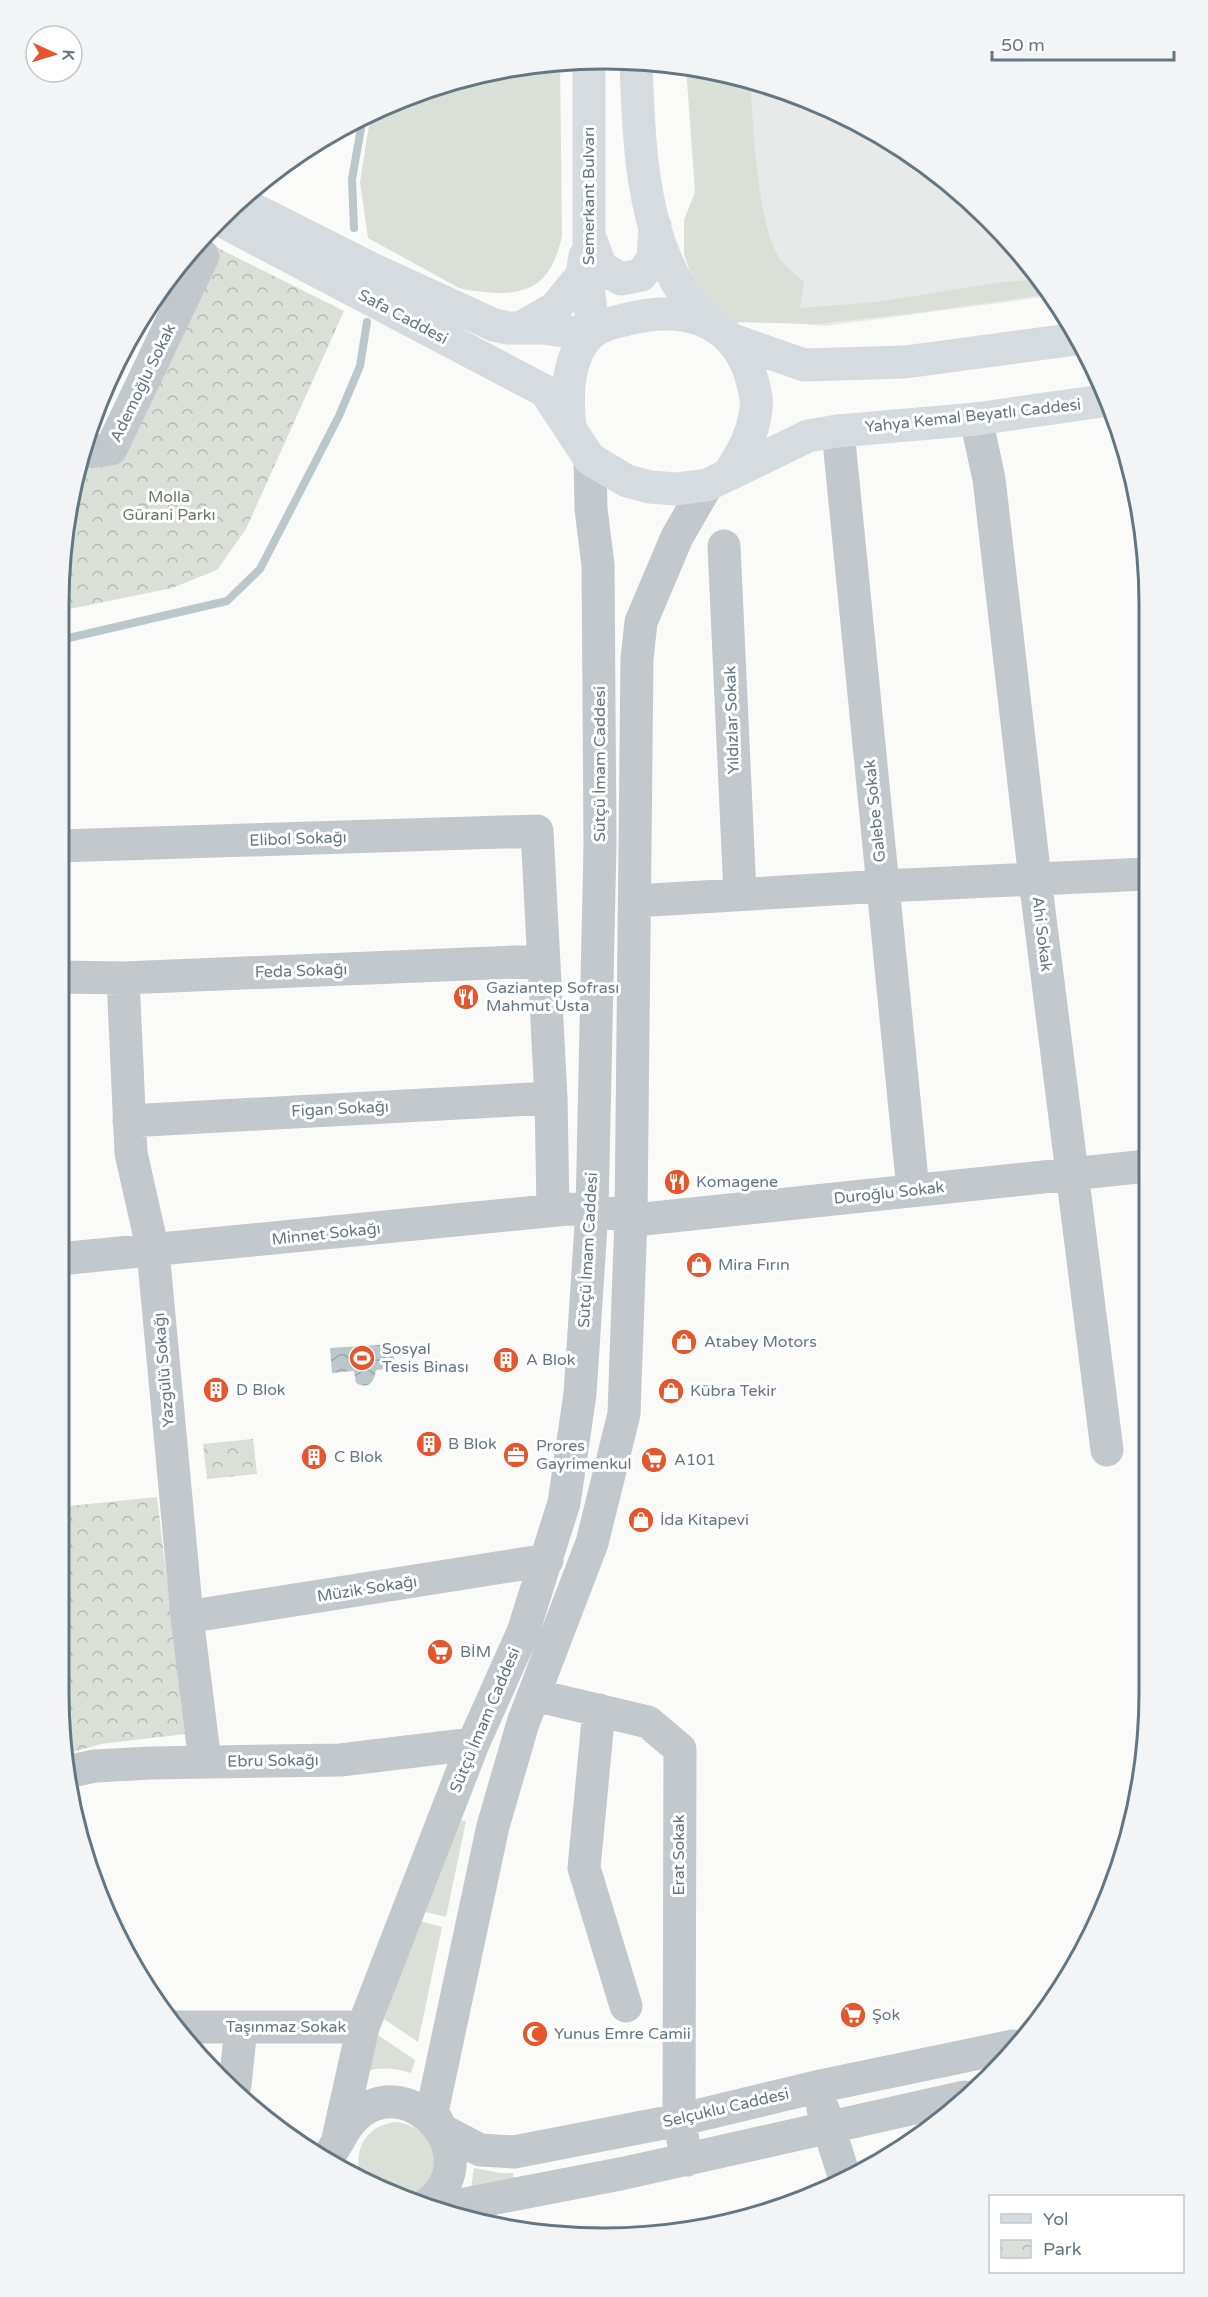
<svg xmlns="http://www.w3.org/2000/svg" width="1208" height="2297" viewBox="0 0 1208 2297" font-family="'Varela Round',sans-serif">
<style>
.built{fill:#e8e9e9}
.grass{fill:#dadfd7}
.park{fill:url(#park-crowns)}
.water{fill:url(#water-waves)}
.lines{fill:none;stroke-linecap:round;stroke-linejoin:round}
.stream{stroke:#bbc7cb;stroke-width:8}
.minor{stroke:#c3c8cc;stroke-width:33}
.major{stroke:#d6dbdf;stroke-width:33}
.labels{text-anchor:middle;dominant-baseline:central;stroke-width:6;stroke-linejoin:round;paint-order:stroke}
.street-label{font-size:16px;fill:#657683;stroke:#fff}
.park-label{font-size:16px;fill:#687a64;stroke:#fff}
.poi-label{font-size:16px;fill:#657683;stroke:#fff;text-anchor:start}
.rim{fill:none;stroke:#657683;stroke-width:3}
</style>
<defs>
<pattern id="park-crowns" width="20" height="18" patternUnits="userSpaceOnUse" patternTransform="scale(1.5)"><rect width="20" height="18" fill="#dadfd7"/><path d="M2 6a3 3 0 1 1 6 0M12 15a3 3 0 1 1 6 0" fill="none" stroke="#b4b9b4"/></pattern>
<pattern id="water-waves" width="16" height="10" patternUnits="userSpaceOnUse" patternTransform="scale(1.5)"><rect width="16" height="10" fill="#bbc7cb"/><path d="M0 5q4-4 8 0t8 0" fill="none" stroke="#9ca6aa"/></pattern>
</defs>
<rect width="100%" height="100%" fill="#fafaf8"/>
<path class="built" d="M746 77 846 115 963 194 1037 272 1051 296 825 326 764 321Z"/>
<path class="grass" d="M560 62 562 236C553 276 537 294 496 293 482 292 471 291 459 288L368 238 360 182 371 113 429 87 533 63Z
M686 67 750 79C753 121 757 227 780 259 786 267 795 275 804 281L800 308 877 302 996 283 1041 279 1049 294 915 313 817 324 728 322 702 296 689 269 684 254V220L695 192Z
M457 1820 466 1821 446 1917 422 1911Z
M420 1921 442 1927 418 2042 384 2019Z
M378 2035 415 2060 411 2073C396 2068 381 2067 366 2071Z
M394 2122C439 2125 450 2180 412 2197L359 2173C355 2146 367 2127 394 2122Z
M474 2168 500 2173H513L514 2180 471 2189Z"/>
<path class="park" d="M218 248 344 311 246 529 217 570 172 588 60 611V569L77 462 154 382Z
M253 1439 257 1474 207 1479 203 1444Z
M157 1497 185 1734 101 1744 69 1753 59 1693V1507Z"/>
<path class="water" d="M393 1344 395 1368 376 1370C374 1382 369 1390 356 1383L354 1371 332 1373 330 1348Z"/>
<g class="lines">
<path class="stream" d="M354 228 352 179 363 117
M60 640 227 601 260 569 339 416 360 366 367 322"/>
<path class="minor" d="M976 419 989 479 1035 879 1107 1450
M838 431 913 1190
M81 453 111 449 203 256
M724 546 740 894
M59 846 537 831 551 1098 553 1210
M635 901 883 886 1146 874
M59 977 123 978 542 961
M123 978 131 1153 153 1251 187 1617 205 1762
M129 1121 551 1098
M59 1259 567 1209 592 1210 644 1219 1147 1166
M187 1617 547 1560
M534 1695 648 1722 680 1749 679 2120 687 2160
M599 1710 584 1868 626 2006
M71 1771 95 1766 151 1763 340 1760 473 1744
M173 2027H363
M235 2085 241 2027
M823 2109 846 2182
M442 2130 432 2112 493 1826 523 1723 592 1543 624 1414 631 1216 637 659 641 622 677 537 707 485
M442 2130 480 2150 514 2152 679 2120 816 2087 1013 2046
M339 2140C385 2046 498 2148 428 2204
M327 2159 337 2143 363 2027 473 1744 523 1632 564 1503 580 1394 592 1210 600 844 598 565 591 509 590 459
M439 2209 625 2173 964 2097"/>
<path class="major" d="M636 60C638 135 641 226 682 291 689 302 700 312 709 322
M589 61V294L593 330
M237 201 372 269 494 325 508 328H544L589 335
M220 220 545 391 590 459 627 481 650 487 676 489 707 485 808 436 838 431 976 419 1109 400
M590 238 601 267 621 279 641 275 653 259 655 226
M520 328 555 308 582 275 585 256
M733 340 804 365 905 362 1076 339
M570 428C567 400 566 365 584 341 595 326 611 323 628 319 681 306 731 317 750 373 753 384 758 398 756 409 753 435 742 453 728 475"/>
</g>
<defs>
<g id="restaurant-disc" transform="scale(1.35)"><circle r="9.5" fill="#e4572e" stroke="#fff"/><path d="M-5-6h1v4h1v-4h1v4h1v-4h1v5L-1.5 .5V6h-2V.5L-5-1ZM5-6V6H3V1.5H1.5Q1.5-4 5-6Z" fill="#fff"/></g>
<g id="shop-disc" transform="scale(1.35)"><circle r="9.5" fill="#e4572e" stroke="#fff"/><path d="M-5-2.5h2.3a2.7 3.5 0 0 1 5.4 0H5L5.5 6h-11ZM-1.5-2.5h3a1.5 2.3 0 0 0-3 0Z" fill="#fff"/></g>
<g id="stadium-disc" transform="scale(1.35)"><circle r="9.5" fill="#e4572e" stroke="#fff"/><path d="M0-5a6.5 5 0 1 0 0 10a6.5 5 0 1 0 0-10ZM-3.5-1.8h7v3.6h-7Z" fill="#fff"/></g>
<g id="building-disc" transform="scale(1.35)"><circle r="9.5" fill="#e4572e" stroke="#fff"/><path d="M-4-6H4V6H1V3H-1V6H-4ZM-2.5-4.3h1.7v1.8h-1.7ZM.8-4.3h1.7v1.8H.8ZM-2.5-1h1.7V.8h-1.7ZM.8-1h1.7V.8H.8Z" fill="#fff"/></g>
<g id="office-disc" transform="scale(1.35)"><circle r="9.5" fill="#e4572e" stroke="#fff"/><path d="M-6-3h4V-5.5h4V-3h4V5H-6ZM-1-4.5V-3h2v-1.5ZM-6 0V1H6V0Z" fill="#fff"/></g>
<g id="supermarket-disc" transform="scale(1.35)"><circle r="9.5" fill="#e4572e" stroke="#fff"/><path d="M-6-5.5h2.5l.6 2H6L4.5 2H-2.5L-4.4-4H-6ZM-1.5 3.2a1.3 1.3 0 1 0 .1 0ZM3 3.2a1.3 1.3 0 1 0 .1 0Z" fill="#fff"/></g>
<g id="mosque-disc" transform="scale(1.35)"><circle r="9.5" fill="#e4572e" stroke="#fff"/><path d="M3.5-4.9A6 6 0 1 0 3.5 4.9A5 5 0 1 1 3.5-4.9Z" fill="#fff"/></g>
</defs>
<g fill-rule="evenodd">
<use href="#restaurant-disc" x="466" y="997"/>
<use href="#restaurant-disc" x="677" y="1182"/>
<use href="#shop-disc" x="699" y="1265"/>
<use href="#shop-disc" x="684" y="1342"/>
<use href="#stadium-disc" x="362" y="1358"/>
<use href="#building-disc" x="506" y="1360"/>
<use href="#building-disc" x="216" y="1390"/>
<use href="#shop-disc" x="671" y="1391"/>
<use href="#building-disc" x="429" y="1444"/>
<use href="#office-disc" x="516" y="1455"/>
<use href="#building-disc" x="314" y="1457"/>
<use href="#supermarket-disc" x="654" y="1460"/>
<use href="#shop-disc" x="641" y="1520"/>
<use href="#supermarket-disc" x="440" y="1652"/>
<use href="#supermarket-disc" x="853" y="2015"/>
<use href="#mosque-disc" x="535" y="2034"/>
</g>
<g class="labels">
<g class="street-label">
<text transform="translate(589 196) rotate(-90)">Semerkant Bulvarı</text>
<text transform="translate(403 317) rotate(28)">Safa Caddesi</text>
<text transform="translate(143 383) rotate(-64)">Ademoğlu Sokak</text>
<text transform="translate(973 416) rotate(-6)">Yahya Kemal Beyatlı Caddesi</text>
<text transform="translate(732 720) rotate(-92)">Yıldızlar Sokak</text>
<text transform="translate(600 764) rotate(-90)">Sütçü İmam Caddesi</text>
<text transform="translate(875 811) rotate(-96)">Galebe Sokak</text>
<text transform="translate(298 839) rotate(-2)">Elibol Sokağı</text>
<text transform="translate(1042 934) rotate(83)">Ahi Sokak</text>
<text transform="translate(301 971) rotate(-2)">Feda Sokağı</text>
<text transform="translate(340 1109) rotate(-3)">Figan Sokağı</text>
<text transform="translate(889 1193) rotate(-6)">Duroğlu Sokak</text>
<text transform="translate(326 1234) rotate(-6)">Minnet Sokağı</text>
<text transform="translate(588 1250) rotate(-87)">Sütçü İmam Caddesi</text>
<text transform="translate(164 1370) rotate(-95)">Yazgülü Sokağı</text>
<text transform="translate(367 1589) rotate(-9)">Müzik Sokağı</text>
<text transform="translate(485 1720) rotate(-67)">Sütçü İmam Caddesi</text>
<text transform="translate(273 1761) rotate(-1)">Ebru Sokağı</text>
<text transform="translate(679 1855) rotate(-90)">Erat Sokak</text>
<text x="286" y="2027">Taşınmaz Sokak</text>
<text transform="translate(726 2108) rotate(-13)">Selçuklu Caddesi</text>
</g>
<g class="park-label">
<text x="169" y="497">Molla<tspan x="169" dy="18">Gürani Parkı</tspan></text>
</g>
<g class="poi-label">
<text x="486" y="988">Gaziantep Sofrası<tspan x="486" dy="18">Mahmut Usta</tspan></text>
<text x="696" y="1182">Komagene</text>
<text x="718" y="1265">Mira Fırın</text>
<text x="704" y="1342">Atabey Motors</text>
<text x="382" y="1349">Sosyal<tspan x="382" dy="18">Tesis Binası</tspan></text>
<text x="526" y="1360">A Blok</text>
<text x="236" y="1390">D Blok</text>
<text x="690" y="1391">Kübra Tekir</text>
<text x="448" y="1444">B Blok</text>
<text x="536" y="1446">Prores<tspan x="536" dy="18">Gayrimenkul</tspan></text>
<text x="334" y="1457">C Blok</text>
<text x="674" y="1460">A101</text>
<text x="660" y="1520">İda Kitapevi</text>
<text x="460" y="1652">BİM</text>
<text x="872" y="2015">Şok</text>
<text x="554" y="2034">Yunus Emre Camii</text>
</g>
</g>
<path d="M0 0H1208V2297H0ZM604 69H604A535 535 0 0 1 1139 604V1693A535 535 0 0 1 604 2228H604A535 535 0 0 1 69 1693V604A535 535 0 0 1 604 69Z" fill="#f3f4f5" fill-rule="evenodd"/>
<path class="rim" d="M604 69H604A535 535 0 0 1 1139 604V1693A535 535 0 0 1 604 2228H604A535 535 0 0 1 69 1693V604A535 535 0 0 1 604 69Z"/>
<rect x="989" y="2195" width="195" height="78" fill="#ffffff" stroke="#c1c8cd" stroke-width="1.5"/>
<rect x="1001" y="2214" width="30" height="9" fill="#d6dbdf" stroke="#c1c8cd" stroke-width="1.5"/>
<text x="1043" y="2225" font-size="18" fill="#657683">Yol</text>
<rect x="1001" y="2240" width="30" height="18" fill="url(#park-crowns)" stroke="#c1c8cd" stroke-width="1.5"/>
<text x="1043" y="2255" font-size="18" fill="#657683">Park</text>
<g transform="translate(54 54) rotate(94)"><circle r="28" fill="#ffffff" stroke="#c1c8cd" stroke-width="1.5"/>
<path d="M0-4.5L10 22L0 15L-10 22Z" fill="#e4572e"/>
<text y="-9" font-size="16" font-weight="bold" text-anchor="middle" fill="#657683">K</text>
</g>
<path d="M992 51v9h182v-9" fill="none" stroke="#657683" stroke-width="3"/>
<text x="1001" y="51" font-size="18" fill="#657683" stroke="#ffffff" stroke-width="4.5" paint-order="stroke">50 m</text>
</svg>
